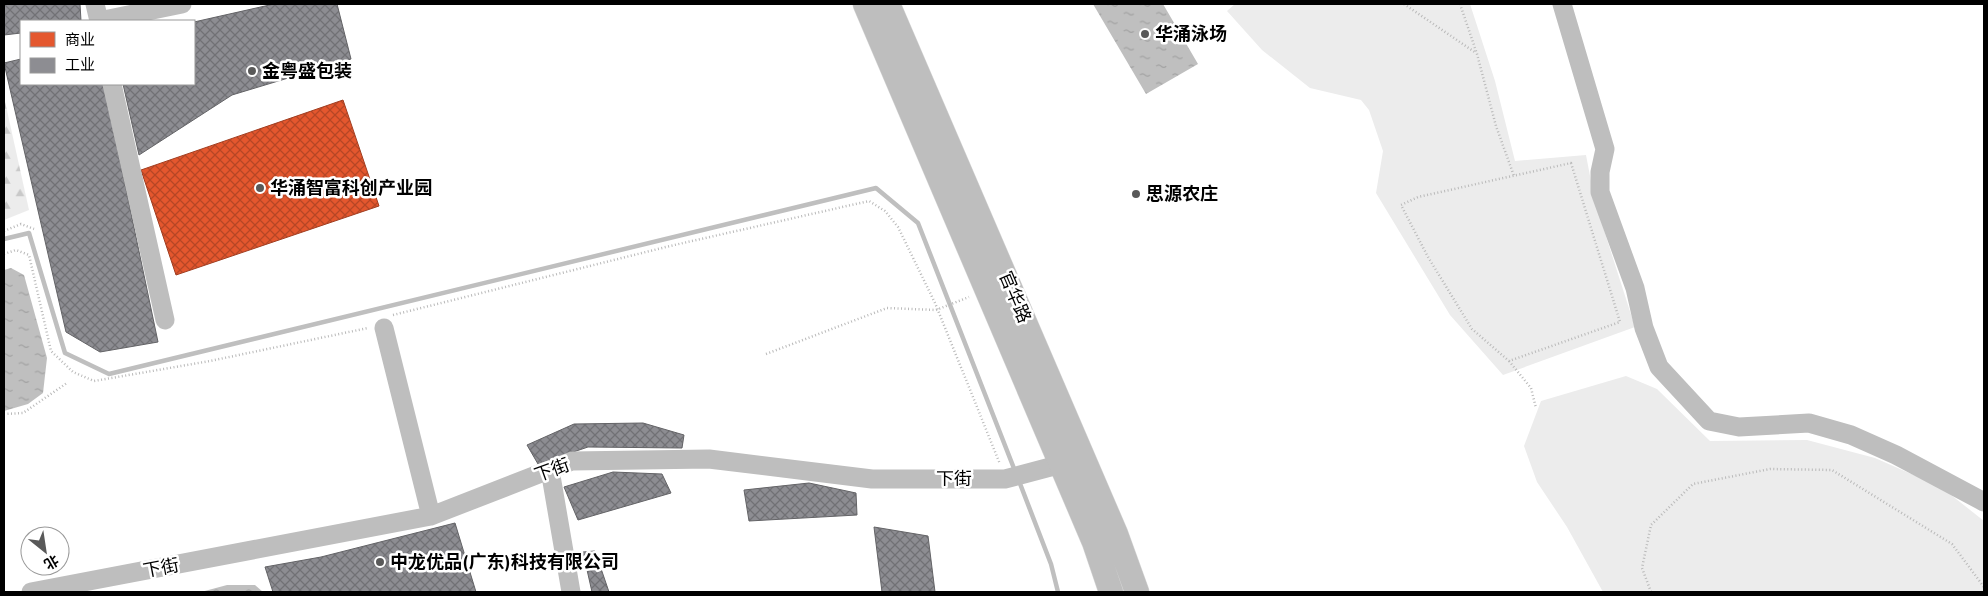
<svg xmlns="http://www.w3.org/2000/svg" width="1988" height="596" viewBox="0 0 1988 596" font-family="'Nunito Sans','Noto Sans SC',sans-serif">
<style>
.grass{fill:#ececec}
.forest{fill:url(#forest-firs)}
.water{fill:url(#water-ripples)}
.shops{fill:url(#shops-cross-hatch);stroke:#a03d20}
.industry{fill:url(#industry-cross-hatch);stroke:#636366}
.lines{fill:none;stroke-linecap:round;stroke-linejoin:round}
.stream{stroke:#bfbfbf;stroke-width:4.5}
.major-casing{stroke:#dbdbdb;stroke-width:25}
.path{stroke:#b9b9b9;stroke-width:2.5;stroke-dasharray:1 2.5;stroke-linecap:butt}
.minor{stroke:#bebebe;stroke-width:19}
.major{stroke:#bebebe;stroke-width:24}
.poi-dot{fill:#595959;stroke:#fff;stroke-width:2}
.labels{text-anchor:middle;dominant-baseline:central;stroke-width:5;stroke-linejoin:round;paint-order:stroke}
.poi-label{font-size:18px;font-weight:bold;fill:#000;stroke:#fff;text-anchor:start}
.street-label{font-size:18px;fill:#000;stroke:#fff}
</style>
<defs>
<pattern id="forest-firs" width="22" height="20" patternUnits="userSpaceOnUse" patternTransform="scale(1.25)"><rect width="22" height="20" fill="#ececec"/><path d="M5 1l3.5 6h-7zM16 11l3.5 6h-7z" fill="#c9c9c9"/></pattern>
<pattern id="water-ripples" width="26" height="14" patternUnits="userSpaceOnUse" patternTransform="scale(1.25)"><rect width="26" height="14" fill="#bfbfbf"/><path d="M2 4q2-2 4 0t4 0M15 11q2-2 4 0t4 0" fill="none" stroke="#a2a2a2"/></pattern>
<pattern id="shops-cross-hatch" width="8" height="8" patternUnits="userSpaceOnUse" patternTransform="scale(1.25)"><rect width="8" height="8" fill="#e4572e"/><path d="M0 0l8 8M0 8l8-8" fill="none" stroke="#b64625"/></pattern>
<pattern id="industry-cross-hatch" width="8" height="8" patternUnits="userSpaceOnUse" patternTransform="scale(1.25)"><rect width="8" height="8" fill="#8d8d92"/><path d="M0 0l8 8M0 8l8-8" fill="none" stroke="#717175"/></pattern>
</defs>
<rect width="100%" height="100%" fill="#fff"/>
<path class="grass" d="M1235 4H1470L1495 81 1515 161 1586 155 1595 202 1635 327 1503 375 1450 315 1376 193 1383 151 1369 110 1361 100 1310 88 1262 50 1227 11Z
M1626 376 1657 389 1710 441 1807 440 1875 458 1941 487 1984 521V592H1603L1567 527 1537 482 1524 446 1541 401Z"/>
<path class="forest" d="M4 97 29 210 4 220Z"/>
<path class="water" d="M1093 4H1163L1198 64 1146 94Z
M11 268 24 275 47 358 43 393 28 404 4 411V270Z
M227 585H255L263 592H201Z"/>
<path class="shops" d="M343 100 379 206 176 275 141 170Z"/>
<path class="industry" d="M4 4H80L81 21H21V33L4 35Z
M274 4H337L351 59 232 95 139 155 123 84H194V22Z
M21 59V84H104L158 342 100 352 66 332 4 63Z
M643 423 684 435 682 448 588 447 538 464 527 445 574 424Z
M613 472 662 474 671 493 578 520 564 487Z
M809 483 856 493 857 515 749 521 744 490Z
M455 523 476 592H273L265 567 321 557Z
M874 527 928 536 935 592H882Z
M595 551 609 592H592L583 552Z"/>
<g class="lines">
<path class="stream" d="M4 239 29 233 65 353 109 374 876 188 918 223 1015 471
M1019 481 1051 564 1058 592"/>
<g class="major-casing">
<path id="major" d="M865 4 1094 542 1111 592
M888 4 1116 534 1137 592"/>
</g>
<path class="path" d="M1404 4 1476 53
M1460 4 1477 54 1496 126 1514 176
M1571 163 1620 322 1509 361 1472 329 1428 257 1401 205 1418 197Z
M4 231 21 224 34 229
M4 254 16 250 29 255 51 351 73 372 94 381 210 361 368 328
M393 315 670 246 869 201 885 211 898 227 935 303 1000 464
M766 354 887 308 936 310 969 297
M1509 361 1531 388 1536 408
M4 414 23 413 67 383
M1651 592 1642 568 1651 525 1693 484 1770 469 1832 470 1952 544 1984 587"/>
<path class="minor" d="M95 4 99 21
M1562 4 1605 149 1600 172V192L1635 288 1644 328 1659 367 1709 421 1739 427 1809 423 1851 435 1896 455 1984 502
M99 21 182 4
M112 84 165 320
M384 328 431 516
M550 470 571 592
M31 592 431 516 572 461 709 459 872 479H1005L1073 461"/>
<use href="#major" class="major"/>
</g>
<g class="poi-dot">
<circle cx="1145" cy="34" r="5"/>
<circle cx="252" cy="71" r="5"/>
<circle cx="260" cy="188" r="5"/>
<circle cx="1136" cy="194" r="5"/>
<circle cx="380" cy="562" r="5"/>
</g>
<g class="labels">
<g class="poi-label">
<text x="1155" y="34">华涌泳场</text>
<text x="262" y="71">金粤盛包装</text>
<text x="270" y="188">华涌智富科创产业园</text>
<text x="1146" y="194">思源农庄</text>
<text x="390" y="562">中龙优品(广东)科技有限公司</text>
</g>
<g class="street-label">
<text transform="translate(1015 297) rotate(67)">官华路</text>
<text transform="translate(552 470) rotate(-20)">下街</text>
<text x="954" y="479">下街</text>
<text transform="translate(161 568) rotate(-11)">下街</text>
</g>
</g>
<rect width="1988" height="596" fill="none" stroke="#000000" stroke-width="10"/>
<rect x="20" y="20" width="175" height="65" fill="#ffffff" stroke="#999999"/>
<rect x="30" y="32" width="25" height="15" fill="#e4572e" stroke="#999999"/>
<text x="65" y="45" font-size="15" fill="#000000">商业</text>
<rect x="30" y="58" width="25" height="15" fill="#8d8d92" stroke="#999999"/>
<text x="65" y="70" font-size="15" fill="#000000">工业</text>
<g transform="translate(45 551) rotate(150)"><circle r="24" fill="#ffffff" stroke="#999999"/>
<path d="M0-4L9 19L0 12L-9 19Z" fill="#595959"/>
<text y="-8" font-size="14" font-weight="bold" text-anchor="middle" fill="#000000">北</text>
</g>
</svg>
